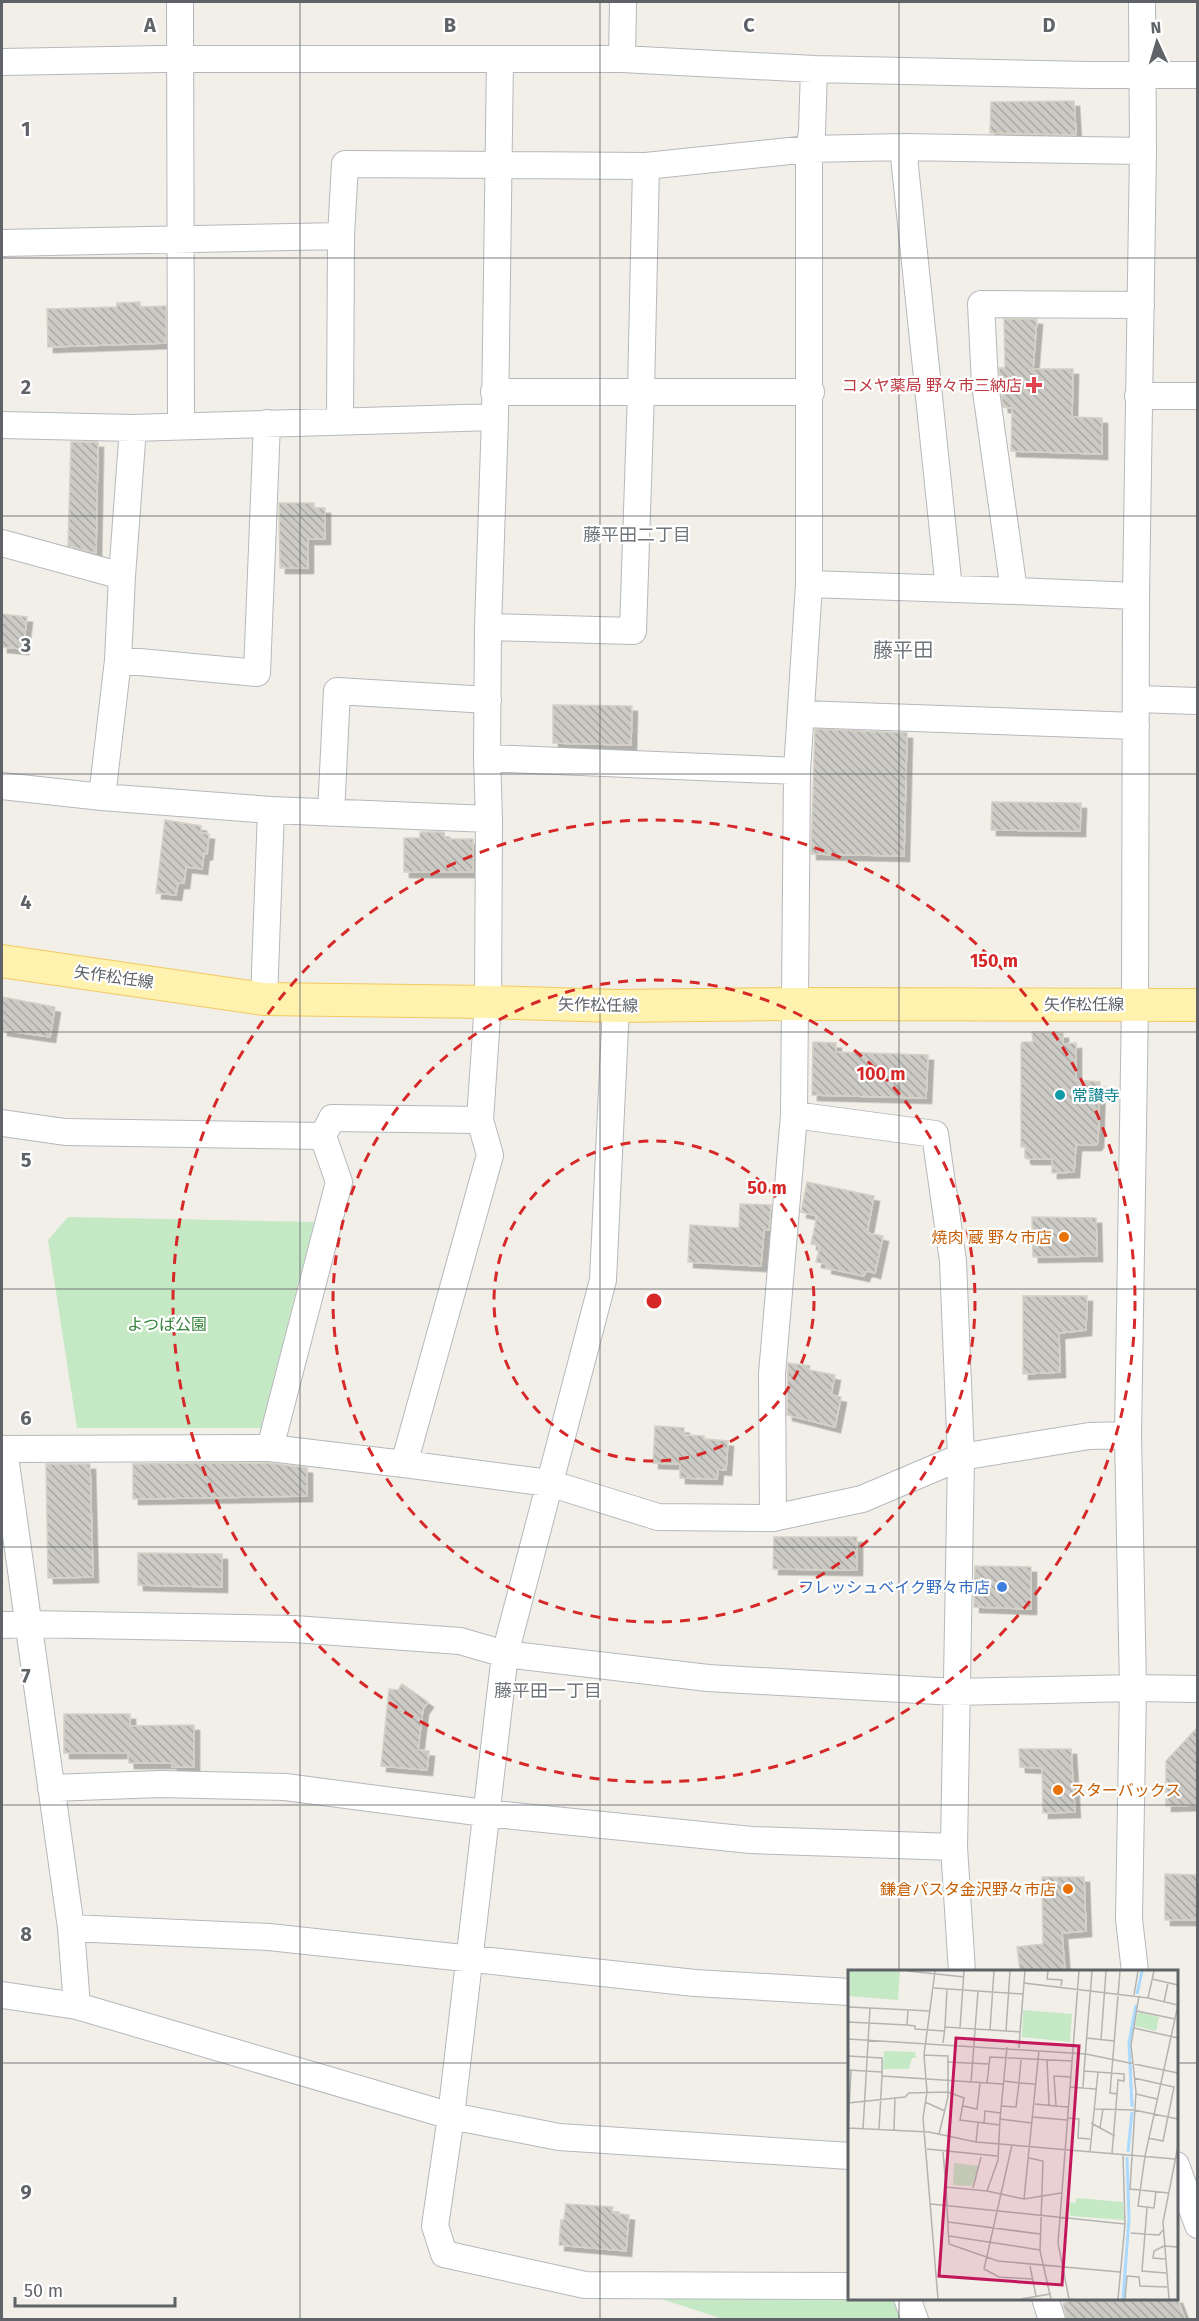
<svg xmlns="http://www.w3.org/2000/svg" width="1199" height="2321" viewBox="0 0 1199 2321" font-family="'Fira Sans','Noto Sans JP',sans-serif">
<style>
.park{fill:#c5e8c5}
.building{fill:url(#building-back-hatch);stroke:#d6d1c6;stroke-width:1.5;filter:url(#shadow)}
.lines{fill:none;stroke-linecap:round;stroke-linejoin:round}
.minor-casing{stroke:#b5b8bc;stroke-width:28}
.major-casing{stroke:#f2c960;stroke-width:34}
.minor{stroke:#fff;stroke-width:26}
.major{stroke:#fff2af;stroke-width:32}
.grid{fill:none;stroke:#5f6368;stroke-width:1.5;stroke-opacity:0.55}
.ring{fill:none;stroke:#d62828;stroke-width:3;stroke-dasharray:10 8}
.health-dot{fill:#e0444e;stroke:#fff;stroke-width:2}
.culture-dot{fill:#0f9aa8;stroke:#fff;stroke-width:2}
.food-dot{fill:#e8710a;stroke:#fff;stroke-width:2}
.shop-dot{fill:#3f7fe0;stroke:#fff;stroke-width:2}
.labels{text-anchor:middle;dominant-baseline:central;stroke-width:4.5;stroke-linejoin:round;paint-order:stroke}
.health-label{font-size:16px;fill:#be3a42;stroke:#fff;text-anchor:end}
.street-label{font-size:16px;fill:#5f6368;stroke:#fff}
.culture-label{font-size:16px;fill:#0d838f;stroke:#fff;text-anchor:start}
.food-label{font-size:16px;fill:#c56008;stroke:#fff;text-anchor:end}
.park-label{font-size:16px;fill:#348238;stroke:#fff}
.shop-label{font-size:16px;fill:#366cbe;stroke:#fff;text-anchor:end}
.neighbourhood-label{font-size:18px;fill:#70757a;stroke:#fff}
.quarter-label{font-size:20px;fill:#70757a;stroke:#fff}
.inset-river{fill:none;stroke:#aadaff;stroke-width:3}
.inset-road{fill:none;stroke:#b3b3b1;stroke-width:1.5}
.view{fill:#c2185b;fill-opacity:0.15;stroke:#c2185b;stroke-width:3}
.inset-edge{fill:none;stroke:#5f6368;stroke-width:3}
.grid-label{font-size:20px;text-anchor:middle;font-weight:bold;fill:#5f6368;stroke:#fff;stroke-width:4.5;stroke-linejoin:round;paint-order:stroke}
.centre{fill:#d62828;stroke:#fff;stroke-width:3}
.ring-label{font-size:18px;text-anchor:middle;font-weight:bold;fill:#d62828;stroke:#fff;stroke-width:4.5;stroke-linejoin:round;paint-order:stroke}
</style>
<defs>
<pattern id="building-back-hatch" width="6" height="6" patternUnits="userSpaceOnUse" patternTransform="scale(1.5)"><rect width="6" height="6" fill="#cccac5"/><path d="M-1 5l2 2M0 0l6 6M5-1l2 2" fill="none" stroke="#a9a8a4"/></pattern>
<filter id="shadow"><feDropShadow dx="5.5" dy="5.5" stdDeviation="0" flood-color="#0004"/></filter>
</defs>
<rect width="100%" height="100%" fill="#f1efe8"/>
<path class="park" d="M68 1217 314 1222 261 1428H77L48 1240Z
M643 2293 898 2299 905 2319H723Z"/>
<path class="building" d="M1074 101 1076 135 990 133 991 102Z
M140 302V307L166 306V343L48 347 47 309 117 307V303Z
M1004 319H1037L1033 369H1073L1072 417 1102 418V454L1011 451 1012 408 1003 407 1000 383 999 368H1005Z
M71 442H98L96 553 68 546Z
M279 503H314V508H325V539H308V568H280Z
M2 614 27 617 23 649 2 647Z
M553 705 632 706 631 745 553 743Z
M815 729 907 733 904 856 811 854Z
M992 802 1081 803 1080 831 991 830Z
M165 820 201 826V833L209 834 207 854 204 853 202 869 186 867 184 883H178L176 895 156 893Z
M420 832H444L445 839H473V872H404V838H420Z
M2 997 55 1007 50 1037 2 1030Z
M1032 1032 1063 1033V1044L1076 1043V1080L1100 1082 1098 1142 1096 1145H1076L1074 1172 1052 1173V1159H1027L1025 1158V1147H1021V1045L1022 1042H1033Z
M813 1042 836 1043V1052L928 1055 926 1098 812 1095Z
M807 1182 874 1196 867 1233 883 1236 875 1273 868 1271 865 1272 864 1276 826 1268 827 1264 816 1262 820 1246 811 1244 817 1216 801 1212Z
M740 1204 771 1205 769 1230H764L761 1266 688 1262 690 1225 739 1228Z
M1032 1217 1096 1218 1097 1256 1033 1257Z
M1023 1296H1087L1086 1330 1059 1333 1060 1372 1023 1374Z
M788 1363 810 1366 809 1370 835 1375 831 1395 841 1397 835 1427 787 1415Z
M655 1426 684 1428V1435L704 1436V1439L728 1441 726 1470 718 1469 717 1479 680 1478V1464L653 1463Z
M197 1463H269L307 1468V1496L133 1499V1464Z
M46 1464H90L93 1577 48 1578Z
M774 1537H857V1570L773 1569Z
M138 1553 222 1554V1587L138 1585Z
M975 1566 1031 1567V1609L974 1607Z
M402 1684 428 1702 423 1709 418 1750 429 1751 427 1770 381 1766 389 1689 398 1690Z
M64 1714H130V1726L194 1725V1767H172V1763H129L128 1753H64Z
M1197 1728V1805L1166 1806V1761Z
M1019 1749H1071L1075 1812 1043 1813 1042 1768 1020 1767Z
M1165 1874 1197 1875V1920H1165Z
M1042 1877H1084L1086 1931 1062 1933 1065 1971H1020L1017 1947 1043 1944Z
M566 2204 613 2207 612 2213 629 2215 626 2251 559 2245 561 2220H564Z
M1077 2298H1177L1185 2319H1067L1063 2304Z"/>
<g class="lines">
<g class="minor-casing">
<path id="minor" d="M180 2 181 426
M622 59 623 2
M2 62 163 59H622L814 69 1088 75H1198
M903 147 949 589
M2 243 341 236
M494 392H641L646 166
M1138 396H1198
M340 421 341 236 345 164 646 166 809 149 903 147 1143 151
M2 425 133 428 495 417
M2 543 122 576 118 660 102 797 271 810 489 819
M122 576 133 428
M809 584 1014 591
M1136 596 1014 591 985 384 981 304 1141 305
M488 627 633 631 641 392H811
M118 660 257 673 267 423
M1136 699 1198 701
M802 714 1136 726
M487 758 488 627 495 417 500 59
M797 771 487 758 489 819 488 1002 480 1120 490 1155 404 1464 270 1448 4 1449 71 1928 77 2006 451 2116 559 2137 850 2156
M2 786 102 797
M331 813 337 691 488 700
M264 999 271 810
M616 1006 603 1280 505 1654 451 2116 435 2226 444 2254 585 2285 850 2286
M794 1115 935 1134 953 1261 961 1457 954 1847 962 1972
M2 1123 65 1132 323 1136 332 1118 480 1120
M270 1448 339 1182 323 1136
M404 1464 549 1483 658 1517 773 1518 862 1499 961 1457 1089 1436 1128 1435
M773 1518 772 1374 794 1115 797 771 809 584V149L812 132 814 69
M2 1625 28 1624 294 1629 460 1641 505 1654 708 1678 955 1692 1133 1688 1198 1689
M51 1788 161 1784 285 1787 485 1813 751 1840 954 1847
M71 1928 269 1937 695 1983 850 1992
M1135 1972 1129 1919 1133 1688 1128 1435 1135 1004 1136 596 1143 151 1142 2
M2 1995 77 2006
M1176 2165 1198 2225
M907 2298 915 2320
M1045 2298 1052 2320"/>
</g>
<g class="major-casing">
<path id="major" d="M2 961 264 999 488 1002 616 1006 795 1004 1198 1005"/>
</g>
<use href="#minor" class="minor"/>
<use href="#major" class="major"/>
</g>
<path class="grid" d="M300 2V2320M600 2V2320M899 2V1972M2 258H1198M2 516H1198M2 774H1198M2 1032H1198M2 1289H1198M2 1547H1198M2 1805H1198M2 2063H850M1176 2063H1198M899 2298V2320"/>
<g class="ring">
<circle cx="654" cy="1301" r="160"/>
<circle cx="654" cy="1301" r="321"/>
<circle cx="654" cy="1301" r="481"/>
</g>
<path class="health-dot" d="M1031 376h6v6h6v6h-6v6h-6v-6h-6v-6h6z"/>
<circle class="culture-dot" cx="1060" cy="1095" r="6"/>
<g class="food-dot">
<circle cx="1064" cy="1237" r="6"/>
<circle cx="1058" cy="1790" r="6"/>
<circle cx="1068" cy="1889" r="6"/>
</g>
<circle class="shop-dot" cx="1002" cy="1587" r="6"/>
<g class="labels">
<g class="health-label">
<text x="1022" y="385">コメヤ薬局 野々市三納店</text>
</g>
<g class="street-label">
<text transform="translate(114 977) rotate(8)">矢作松任線</text>
<text x="1084" y="1004">矢作松任線</text>
<text transform="translate(598 1005) rotate(1)">矢作松任線</text>
</g>
<g class="culture-label">
<text x="1072" y="1095">常讃寺</text>
</g>
<g class="food-label">
<text x="1052" y="1237">焼肉 蔵 野々市店</text>
<text x="1070" y="1790" text-anchor="start">スターバックス</text>
<text x="1056" y="1889">鎌倉パスタ金沢野々市店</text>
</g>
<g class="park-label">
<text x="167" y="1324">よつば公園</text>
</g>
<g class="shop-label">
<text x="990" y="1587">フレッシュベイク野々市店</text>
</g>
<g class="neighbourhood-label">
<text x="637" y="535">藤平田二丁目</text>
<text x="548" y="1691">藤平田一丁目</text>
</g>
<g class="quarter-label">
<text x="903" y="650">藤平田</text>
</g>
</g>
<g transform="translate(848 1970)">
<rect width="330" height="330" fill="#f1efe8"/>
<path d="M0 1H52L50 30 0 26ZM175 40 224 44 222 72 174 67ZM290 42 311 47 308 61 287 56ZM36 81 67 82 68 88H64L61 99H35ZM106 193 131 196 124 216 105 215ZM229 228 275 232 276 250 222 246 221 232 227 233Z" fill="#c5e8c5"/>
<path class="inset-river" d="M289 24 294 1M284 137 281 73 288 35M280 182 284 142M275 329 281 249 279 187"/>
<path class="inset-road" d="M60 1 116 7M87 1 76 85 79 122 75 148 90 329M177 1 176 13 300 28 306 1M200 1 199 9 214 10 213 16M304 9 330 15M86 18 175 24M286 25 290 1M291 26 283 75 288 122 282 219 321 223M300 28 330 35 297 186 290 236 306 238 308 221M316 32 320 13M0 37 22 38 15 159M22 38 82 41M289 41 327 49M0 52 59 55 60 40M59 55 67 56V59L96 61M97 57 99 19M112 58 116 1M286 58 330 68M142 60 146 1M158 61 162 1M172 62 176 13M239 68 266 71M0 69 238 84 330 103M253 70 258 1M95 73 97 57 172 62 171 78M76 85 100 86V127L91 164M0 86 34 88V106L155 114M199 89 201 135M99 92 141 94M0 100 34 102M236 101 244 1M286 108 326 117 315 171 300 168M156 111 171 113 173 90M123 113 130 21M139 113 142 87 224 91M222 117 248 119M235 118 236 101 250 102M288 124 309 129M77 132 97 141M0 133 57 127 61 123 100 122 116 128 112 150 152 155M187 134 208 136M115 136 129 139 132 113M153 136 168 137 171 113 188 114M220 137 208 136 206 106 223 107M247 139 286 140 330 149M185 147 219 150M219 148 231 149 230 168 242 169M152 149 159 77M184 153 152 149 150 190 139 221 98 217 101 274 150 291 272 302M243 153 267 166M136 154 137 141 153 143M0 158 3 101M0 158 81 162 128 172 327 189M252 158 255 139M31 159 34 106M46 160 47 127M128 172 130 153M164 175 136 299 151 307 184 309M79 179 149 186M242 181 250 102 276 104V111L270 110 269 124M95 182 98 217M264 183 269 124 262 123 272 1M181 188 195 191 192 281 203 329M125 218 133 187M139 221 176 229 213 223M176 229 191 81M83 234 277 254M299 238 294 301 318 303M100 252 192 264M283 263 311 265 315 260M101 266 192 280M317 289 305 288 306 281 316 276 330 277M182 296 188 326M173 329 202 324M221 329 210 273 231 1M270 329 277 254 275 184M277 329 279 306 291 307 292 316 319 317M321 329 315 252 330 176"/>
<path class="view" d="M108 68 231 76 214 315 91 306Z"/>
<rect width="330" height="330" class="inset-edge"/>
</g>
<g class="grid-label">
<text x="150" y="32">A</text>
<text x="450" y="32">B</text>
<text x="749" y="32">C</text>
<text x="1049" y="32">D</text>
<text x="26" y="136">1</text>
<text x="26" y="394">2</text>
<text x="26" y="652">3</text>
<text x="26" y="909">4</text>
<text x="26" y="1167">5</text>
<text x="26" y="1425">6</text>
<text x="26" y="1683">7</text>
<text x="26" y="1941">8</text>
<text x="26" y="2199">9</text>
</g>
<circle cx="654" cy="1301" r="9" class="centre"/>
<g class="ring-label">
<text x="994" y="967">150 m</text>
<text x="881" y="1080">100 m</text>
<text x="767" y="1194">50 m</text>
</g>
<rect width="1199" height="2321" fill="none" stroke="#5f6368" stroke-width="6"/>
<g transform="translate(1157 42) rotate(356)" stroke="#ffffff" stroke-width="4.5" paint-order="stroke">
<path d="M0-4.5L10 22L0 15L-10 22Z" fill="#5f6368"/>
<text y="-9" font-size="16" font-weight="bold" text-anchor="middle" fill="#5f6368">N</text>
</g>
<path d="M15 2297v9h160v-9" fill="none" stroke="#5f6368" stroke-width="3"/>
<text x="24" y="2297" font-size="18" fill="#5f6368" stroke="#ffffff" stroke-width="4.5" paint-order="stroke">50 m</text>
</svg>
